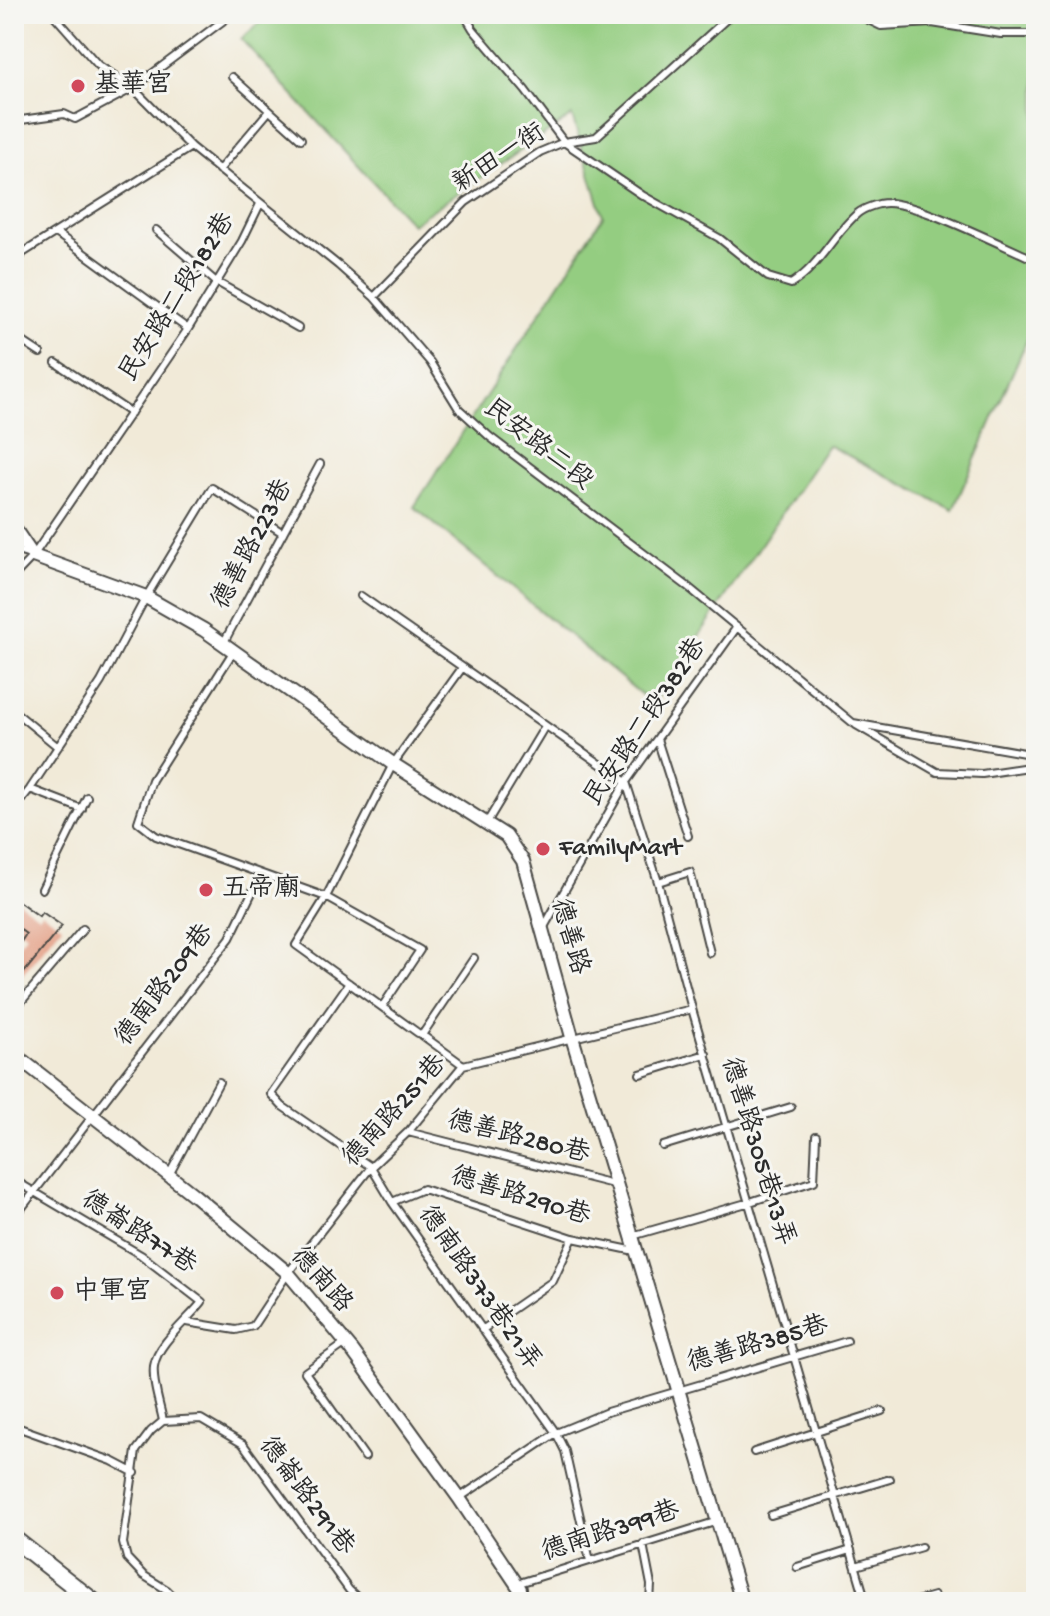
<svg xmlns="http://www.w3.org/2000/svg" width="1050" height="1616" viewBox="0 0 1050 1616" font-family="'Gochi Hand','LXGW WenKai TC',sans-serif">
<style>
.green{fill:#94cd81;stroke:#607c56;stroke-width:2}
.building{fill:#e19275}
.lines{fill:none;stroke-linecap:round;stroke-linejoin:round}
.service-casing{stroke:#494845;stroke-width:10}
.minor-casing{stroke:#494845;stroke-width:16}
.tertiary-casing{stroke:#494845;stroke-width:20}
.service{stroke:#fff;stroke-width:6}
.minor{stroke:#fff;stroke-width:12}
.tertiary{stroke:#fff;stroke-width:16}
.poi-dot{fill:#d1495b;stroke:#f6f6f2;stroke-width:3}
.labels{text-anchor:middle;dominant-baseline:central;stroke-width:6;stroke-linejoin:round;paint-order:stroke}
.poi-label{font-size:26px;fill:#2b2b2b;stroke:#f6f6f2;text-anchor:start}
.street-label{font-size:26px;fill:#2b2b2b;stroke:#f6f6f2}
</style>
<rect width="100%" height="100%" fill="#f6f6f2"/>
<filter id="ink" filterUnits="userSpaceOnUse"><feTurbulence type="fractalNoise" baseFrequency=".0125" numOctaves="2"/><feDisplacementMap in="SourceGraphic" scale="16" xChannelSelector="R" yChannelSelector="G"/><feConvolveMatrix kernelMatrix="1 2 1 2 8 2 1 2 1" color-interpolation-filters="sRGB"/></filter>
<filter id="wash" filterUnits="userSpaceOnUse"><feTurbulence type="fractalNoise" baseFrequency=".006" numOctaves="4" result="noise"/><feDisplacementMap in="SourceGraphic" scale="32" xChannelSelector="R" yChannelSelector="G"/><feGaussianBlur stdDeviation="1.8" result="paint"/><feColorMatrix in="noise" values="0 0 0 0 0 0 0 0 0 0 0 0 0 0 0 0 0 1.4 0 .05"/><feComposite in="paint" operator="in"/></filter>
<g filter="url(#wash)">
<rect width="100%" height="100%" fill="#f1ead8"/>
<path class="green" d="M270 14H1036V319L953 510 828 445 653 704 414 507 603 216 572 116 412 224 241 39Z"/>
<g id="blocks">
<path class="building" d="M14 898 39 916 42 912 62 926 14 985V952L26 934 14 925Z"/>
</g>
</g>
<g filter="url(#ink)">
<use href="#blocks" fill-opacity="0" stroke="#494845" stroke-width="2"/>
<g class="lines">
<g class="service-casing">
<path id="service" d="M53 14 98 65 133 88 191 147 338 265 374 297 430 362 459 409 490 437 687 586 853 723 1036 755
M464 14 473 29 525 90 564 142 642 195 719 238 768 277 791 284C820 266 833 234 858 213 864 208 879 203 887 203 916 202 1005 247 1036 260
M856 14 881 26 932 23 1001 34H1036
M232 77 301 139
M14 121 64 114 75 119 133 88 232 14
M219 170 269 111
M156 230 215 281 298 328
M56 233 188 329
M18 256 191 147
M374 297 466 202 540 152 564 142 596 137 732 14
M14 336 40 353
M56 363 131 413
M14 550 30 555
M14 576 33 556 188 329 242 241 260 204
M361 596 626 782 658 882 692 1009 866 1602
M223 644 320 464
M233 652 152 780 138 822 156 836 326 897 420 950 382 1007
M14 711 58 747
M856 725 937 772 982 774 1036 766
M657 739 688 836
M30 789 82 809
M14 809 30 789 101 682 146 597 212 488 283 533
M486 824 545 726
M658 882 690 872 710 953
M42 889 87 797
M544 927 626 782 737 627
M349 983 271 1094 282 1106 371 1167 392 1202 556 1433 565 1451 590 1561
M14 1010 83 929
M418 1033 296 945 326 897 393 764 462 668
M463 1065 422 1035 474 958
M640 1074 706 1054
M408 1132 617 1185
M663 1146 791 1107
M169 1175 219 1082
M14 1180 141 1255 202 1302C188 1320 157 1344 154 1366 152 1383 160 1405 163 1421
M392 1202 423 1189 573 1238 635 1251
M14 1218 230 938 261 874
M632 1236 750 1202 814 1181 816 1136
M187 1322 236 1330 253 1326 288 1273 371 1167 408 1132 463 1065 692 1009
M482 1330 553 1281 573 1238
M346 1343 305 1372 365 1457
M163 1421 201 1419 243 1444 349 1590 362 1602
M163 1421 151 1431 136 1451 123 1543 127 1558 143 1575 167 1590 179 1602
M14 1426 112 1461 135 1473
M754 1452 882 1411
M459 1498 556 1433 607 1412 847 1341
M771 1515 890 1479
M643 1544 651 1585 650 1602
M856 1566 921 1547
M797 1567 851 1550
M516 1584 718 1521
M913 1602 934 1596"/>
</g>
<g class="minor-casing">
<path id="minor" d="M14 253 18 256
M14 528 33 556 146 597 204 630 393 764 506 836 523 861 572 1037 742 1602
M14 1054 194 1195 288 1273 352 1350 459 1498 520 1589 521 1602"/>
</g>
<g class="tertiary-casing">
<path id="tertiary" d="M14 1539 94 1602"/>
</g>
<use href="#service" class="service"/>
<use href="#minor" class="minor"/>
<use href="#tertiary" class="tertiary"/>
</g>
</g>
<g class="poi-dot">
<circle cx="78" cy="86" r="8"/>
<circle cx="543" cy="849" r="8"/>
<circle cx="206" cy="890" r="8"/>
<circle cx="57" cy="1293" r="8"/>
</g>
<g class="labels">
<g class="poi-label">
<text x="94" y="86">基華宮</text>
<text x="559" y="849">FamilyMart</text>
<text x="222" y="890">五帝廟</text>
<text x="73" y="1293">中軍宮</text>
</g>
<g class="street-label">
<text transform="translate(500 160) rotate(-33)">新田一街</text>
<text transform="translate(179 298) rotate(-58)">民安路二段182巷</text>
<text transform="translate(537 446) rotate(38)">民安路二段</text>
<text transform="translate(254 545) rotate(-62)">德善路223巷</text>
<text transform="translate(647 723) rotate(-56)">民安路二段382巷</text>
<text transform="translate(568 937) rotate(74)">德善路</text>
<text transform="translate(166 986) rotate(-53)">德南路209巷</text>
<text transform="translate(396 1112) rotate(-48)">德南路251巷</text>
<text transform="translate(518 1139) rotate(14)">德善路280巷</text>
<text transform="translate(756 1152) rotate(73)">德善路305巷13弄</text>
<text transform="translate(520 1198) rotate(17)">德善路290巷</text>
<text transform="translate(138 1234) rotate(33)">德崙路77巷</text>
<text transform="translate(320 1281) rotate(48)">德南路</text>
<text transform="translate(478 1289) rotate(55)">德南路373巷21弄</text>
<text transform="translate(758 1346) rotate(-16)">德善路385巷</text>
<text transform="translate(305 1497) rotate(53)">德崙路291巷</text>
<text transform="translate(611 1533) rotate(-18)">德南路399巷</text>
</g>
</g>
<rect width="1050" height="1616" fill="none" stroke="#f6f6f2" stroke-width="48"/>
</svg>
